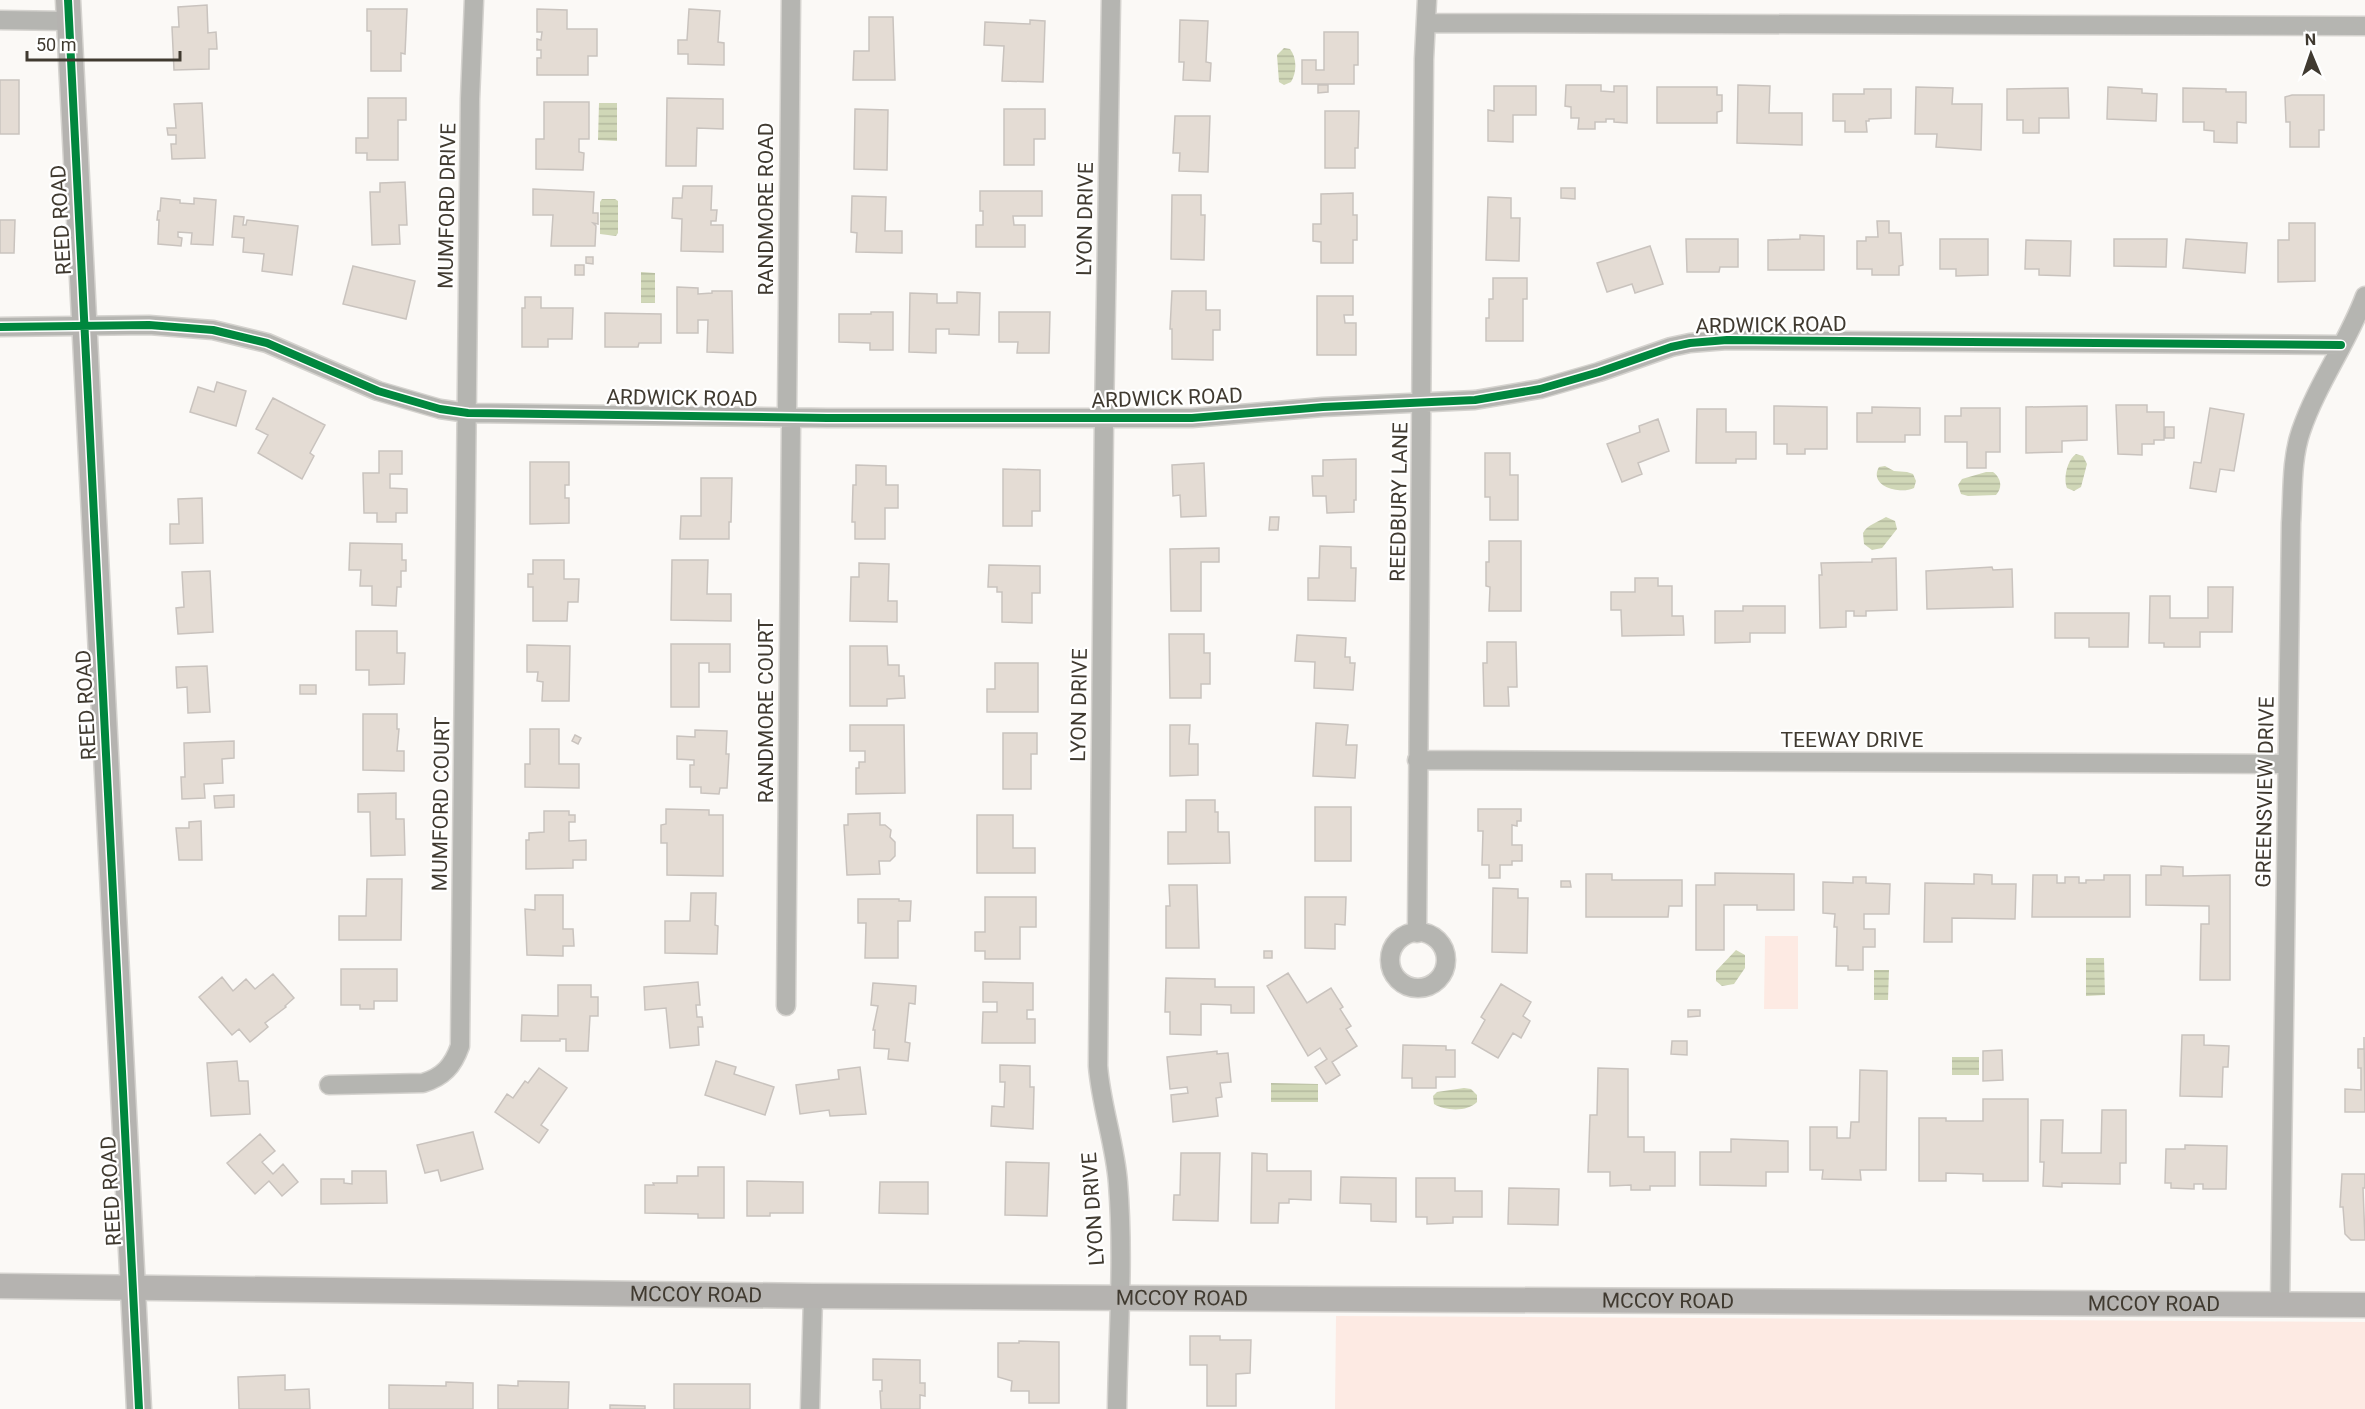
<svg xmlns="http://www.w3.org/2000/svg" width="2365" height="1409" viewBox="0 0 2365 1409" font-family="Roboto,sans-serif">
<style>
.grass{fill:#fdeae3}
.water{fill:url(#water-rules)}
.building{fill:#e4dcd4;stroke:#c9c3be;stroke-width:1.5}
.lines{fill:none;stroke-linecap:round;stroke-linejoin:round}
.minor-casing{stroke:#d5d3cf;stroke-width:21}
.secondary-casing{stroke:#d5d3cf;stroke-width:27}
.minor{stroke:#b5b5b1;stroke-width:18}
.secondary{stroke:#b5b3b0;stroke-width:24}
.cycleway-casing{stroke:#fff;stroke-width:11}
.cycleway{stroke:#00873e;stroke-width:8}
.labels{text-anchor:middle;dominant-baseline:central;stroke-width:4.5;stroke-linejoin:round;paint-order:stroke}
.street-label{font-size:21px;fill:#403a30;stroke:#fff}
</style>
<defs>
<pattern id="water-rules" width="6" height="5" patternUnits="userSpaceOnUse" patternTransform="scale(1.5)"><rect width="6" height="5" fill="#d0d7b7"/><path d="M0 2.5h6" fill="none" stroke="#b4b99e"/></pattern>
</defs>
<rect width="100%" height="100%" fill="#fbf9f6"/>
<path class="grass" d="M1765 936H1798V1009H1764Z
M1336 1316 2365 1322V1409H1335Z"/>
<path class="water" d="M1284 48 1290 49C1297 58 1297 72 1291 82L1284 85 1279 82 1277 55Z
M599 103H617V141L598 140Z
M602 199H615L618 201V233L616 236 600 234V202Z
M641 272 655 273V303H641Z
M2076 454 2083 456 2087 464 2081 487 2074 491 2067 488C2063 479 2067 460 2076 454Z
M1885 466 1894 471 1907 472 1913 474 1916 481 1914 488C1900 495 1868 486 1879 467Z
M1986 472H1993C2001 478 2003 487 1996 495L1968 496 1961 494 1958 485 1962 479Z
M1886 517 1895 521 1897 529 1882 548 1872 550 1864 544 1863 533C1867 525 1878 522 1886 517Z
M1736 950 1745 955V968L1734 984 1722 986 1716 981V971Z
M2086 958H2104L2105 995 2086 996Z
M1874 970H1889L1888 1000H1874Z
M1952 1057H1979V1075H1952Z
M1271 1083 1318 1084V1102H1271Z
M1464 1088 1471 1089 1477 1095V1102C1468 1112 1445 1111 1434 1104L1433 1096 1437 1092Z"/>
<path class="building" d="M207 5 208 33 216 32 217 49H209V69L174 70 172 27H179L178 7Z
M367 9H407L405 54 401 53V71H371V31H367Z
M537 9 567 10V29H597V56H588V75H537V58H541V50H537V39L541 40 542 32H537Z
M689 9 720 11 718 42 724 43V65L688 64V54H678V40H687Z
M869 17H893L895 80H853L854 51H869Z
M1030 20 1045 21 1043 82 1002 81 1004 46 984 45 985 22 1030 24Z
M1180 20 1208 21 1206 62 1211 63 1210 81 1183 80 1184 62H1179Z
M1324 32H1358V65H1354V84H1302V60H1316V70H1324Z
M0 80H19V134H0Z
M1318 85H1328V92L1318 93Z
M1566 85H1601V91L1614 92V86H1627V123L1614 122V119H1606V122H1595V129H1578L1579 118H1571V107L1565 106Z
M1738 85 1770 86 1769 113H1802V145L1737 143Z
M1494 86H1536V115H1513V142L1488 141V110L1494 111Z
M1657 87H1717V95H1722V111L1717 112V123H1657Z
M1916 87 1953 88 1952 104H1982L1981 150 1936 147 1937 134H1915Z
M2108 87 2142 89V93L2157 94 2156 121 2107 119Z
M2068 88 2069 118H2039V133H2023V120H2007V89Z
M2183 88 2226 89V92H2246V123L2237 122V143L2214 142V131L2204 130V122H2183Z
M1864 89H1891V118L1869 119V121H1866L1867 132H1845V121H1833V94H1864Z
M2292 95H2324V130H2319V147H2290V122H2286L2285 97Z
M368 98H406V120H398V160H367V153H356V138H368Z
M667 98 723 99V129L697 128 696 166H666Z
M544 102H589V139H579V152L584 153 583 170 536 169V139H544Z
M202 103 205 158 172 159 171 144H176V135H168L167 128H176L174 104Z
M855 109 888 110 887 170 854 169Z
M1004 109H1045V139H1034V165H1004Z
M1325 111H1359L1358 148H1355V168H1325Z
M1175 116H1210L1208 172 1179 171 1180 153H1173Z
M405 182 407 225H399L400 244 372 245 370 192H380V183Z
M683 186H712L711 210H717L716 221H711V225H723V252L681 251 682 219 672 218 673 198H682Z
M1561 188H1575V199L1561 198Z
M533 189 594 192 593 213H598V224L593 223 596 226 595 246H551L553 215H533Z
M980 191H1042V216H1013L1014 225H1025V247H976V225H983V211H980Z
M1353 193V215H1357V240H1353V263H1321V242L1313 241V224H1321V194Z
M1172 195H1201V215H1205L1204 260 1171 259Z
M852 196 886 197 885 231H902V253L856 252 857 233 851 232Z
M1488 197 1511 198V218H1520L1519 261 1486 260Z
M161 198 180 200V203L194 204V198L216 200 213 245 191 244 192 233 178 232V237L182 238 181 246 158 244 159 220H157L158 211H160Z
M234 216 244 217 243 225H246L247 220 298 226 292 275 262 271 264 254 243 252 244 238 232 237Z
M0 220H15L14 253H0Z
M1877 221H1889V233H1901L1903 265 1899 266V275H1872V269H1857V241H1866V237H1878Z
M2289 223H2315V281L2278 282V240H2289Z
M1800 235 1824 236V270H1768V240L1800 239Z
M1686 239H1738V267H1720L1719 272H1687Z
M1940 239H1988V275L1956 276V269H1940Z
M2114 239H2167L2166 267 2114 266Z
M2186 239 2247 243 2245 273 2183 268Z
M2026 240 2071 241 2070 276 2039 275V269H2025Z
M1650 246 1663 284 1635 293 1632 284 1607 292 1597 263Z
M586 257H593V264L586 263Z
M575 265H584V275H575Z
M353 266 415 281 406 319 343 304Z
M1493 278H1527V299H1523V341H1486V318H1489V299H1493Z
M677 287 698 288V294L712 293V291H732L733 353 707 352 708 320H698V333H677Z
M1172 291H1206V310H1220V330H1213V360L1172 359V329H1170Z
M957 292 980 293 979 335 949 334V329H936V353L909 352 910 293 937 294V303H957Z
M1317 296H1353V315H1344L1345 323H1356V355H1317Z
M525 297H541V308H573L572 339H548V347H522V308H525Z
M871 312H893V350H870V343L839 342V314H871Z
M999 312H1050L1049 353H1017L1018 342H999Z
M605 313 661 314V343H639L638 347H605Z
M217 382 246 391 236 426 190 412 198 387 214 392Z
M273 398 325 425 310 453 314 456 302 479 258 453 268 435 256 429Z
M2116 405H2147V412H2164V440H2154V444H2142V455L2118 454Z
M1774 406 1827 407V449H1805V454H1787V444H1774Z
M2087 406V440L2062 441V452L2026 453V407Z
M1872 407 1920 408V435H1905V442H1857V413H1872Z
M1961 408H2000V452H1986V468H1967V442H1945V416H1961Z
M2210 408 2244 414 2234 471 2220 469 2216 492 2190 488 2194 462 2201 463Z
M1697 409H1726V432H1756V459H1736V463H1696Z
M1658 419 1669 451 1638 463 1642 474 1622 482 1607 444 1640 432 1639 426Z
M2165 427H2174V438H2165Z
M379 451H402V474H390V488L407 489V513H396V522H377V513H364L363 473H379Z
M1485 453H1510V475H1518V520H1490V497H1485Z
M1356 459V500H1354V512L1327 513 1326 496H1313L1312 476H1323V460Z
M530 462H569V485H565V498H569V523L530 524Z
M1204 463 1206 516 1181 517 1180 495 1173 496 1172 465Z
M856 465 886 466V485H898V508H885V539H855V522H852L853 485H856Z
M1003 469 1040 470V511H1032V526H1003Z
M701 478H732L731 522H729V539H680L681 516H701Z
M202 498 203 543 170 544V524H179L178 499Z
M1270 517H1279L1278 530H1269Z
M1489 541H1521V611H1489L1490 587 1486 586V562H1489Z
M350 543 402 544V560H406V571H401V587H397L396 606 372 605V586H360L361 570H349Z
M1320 546 1351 547V568H1356L1355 601 1308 600V578H1319Z
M1219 548V562H1201V611H1171L1170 549Z
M1896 558 1897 610 1866 611V616H1854V611H1846V627L1820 628 1819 575H1822L1821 563 1872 562V559Z
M533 560H564V579H579L578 602H568L567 621H533V587H528V574H533Z
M672 560H708L707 594H731V621L671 620Z
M859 563 889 564 888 601H897V622L850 621 851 577H859Z
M989 565 1040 566V593H1032V623L1002 622V592H997V587H988Z
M1992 567 1993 570 2012 569 2013 607 1927 609 1926 571Z
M210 571 213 632 178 634 176 608 184 607 182 572Z
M1635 578H1658V586H1672V616H1683L1684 635 1622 636 1621 610H1611V592H1635Z
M2208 587H2233L2232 632H2200V647H2164V643H2149L2150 596H2170V618H2208Z
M1743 606H1785V633H1750V642L1715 643V611H1743Z
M2055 613H2129L2128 647H2089V638H2055Z
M356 631H397V653H405L404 684 369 685V670H356Z
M1169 634H1204V653H1210V684H1201V698H1170Z
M1297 635 1346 638 1345 657H1350V663H1355L1353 690 1314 688 1315 662 1295 661Z
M1487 642H1516L1517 687H1508L1509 706H1484L1483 663H1487Z
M671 644H730V672H709V663H699V707H671Z
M527 645 570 646 569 701H542L543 682 537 681 538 672H527Z
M850 646H887L888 665H899V676H904L905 698 887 699V706H850Z
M995 663H1038V712H987V689H995Z
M207 666 210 712 188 713 187 687 177 688 176 667Z
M300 685H316V694H300Z
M363 714H397V729H399L397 751H404V771L363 770Z
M1316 723 1348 725 1346 745H1357L1355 778 1313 776Z
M850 725H904L905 793 856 794V768H859V762H865V751H850Z
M1170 725H1190L1189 744H1198V775L1170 776Z
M530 729H559V764H579V788L525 787V764H530Z
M695 730 727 731 726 754H729L727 788H720L719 794 701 793V787H690V765H694V760L677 759V736L695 737Z
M1003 733H1037V754H1031V789H1003Z
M575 735 581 738 578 744 572 741Z
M234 741V758L222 759 223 783 204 784 205 798 182 799 181 777H185L184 743Z
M396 793V819H404L405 855 371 856 370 812H358V794Z
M234 795V807L215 808 214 796Z
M1186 800H1215V812H1218V832H1229L1230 863 1168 864V832H1186Z
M1315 807H1351V861H1315Z
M666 809 709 810V815H723V876L667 875V843H661V825L666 824Z
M1478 809H1521V821H1517V826L1512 825V845H1522V861H1512V865H1500V878H1489V865H1482L1483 831H1478Z
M544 811H569V815H575V822H569V841L586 840V860H573V868L526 869V840H529V833L544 832Z
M880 813V825H885L891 830 890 837 895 842V856L890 861H879L880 874 847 875 844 825H848V814Z
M977 815H1013V848H1035V873H977Z
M201 821 202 860H179L176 828H189V822Z
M2161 866 2183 867V876L2230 875V980H2200L2201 924H2209V906L2146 905V875H2161Z
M1715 873 1794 874V910H1757V905H1724V950H1696V885H1715Z
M1586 874H1612V880H1682V906H1669L1668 917H1586Z
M1974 874 1992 875V884H2016L2015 919 1952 918V942H1924L1925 883 1974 884Z
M2033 875H2057V883H2065V877H2079V883H2086V880H2104V875H2130V917H2032Z
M1853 877H1866V883L1890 884 1889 914H1864V929H1875V947H1863V970H1848V966H1836L1837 927H1834L1835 914 1823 913V882L1853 883Z
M367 879H402L401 940H339V916H366Z
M1561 881H1570L1571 887H1561Z
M1169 885H1197L1199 948H1166V906H1170Z
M1493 888 1518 889V898H1528L1527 953 1492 952Z
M691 893H716L715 925 718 926 717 954 665 953V921H690Z
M535 895H563V929H573L574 946H563V956L527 955 525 909 535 910Z
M985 897H1036V927H1020V959H985V951H975V932H985Z
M1305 897H1346L1345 925 1335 924V949L1305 948Z
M858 899H899V901H911L910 921H898V958H865L866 923H858Z
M1264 951H1272V958H1264Z
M341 969H397V1001H374V1009H360V1005H341Z
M1288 973 1307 1003 1331 988 1343 1007 1340 1009 1351 1026 1346 1029 1357 1046 1332 1062 1340 1075 1326 1084 1315 1067 1327 1059 1320 1048 1308 1056 1267 986Z
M273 974 294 998 285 1006 286 1007 265 1023 268 1027 250 1042 239 1029 232 1035 199 997 222 977 233 991 246 979 255 989Z
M1166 978 1215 979V987H1254V1013H1231V1005L1201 1004V1035L1170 1034V1012H1165Z
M698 982 700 1005H696L697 1017H702L703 1027H698L699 1045 670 1048 666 1008 645 1010 644 987Z
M983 982 1033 983V1010H1027V1019H1035V1043H982L983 1012H997V1002H983Z
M873 983 916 986 915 1004 909 1003 905 1042 910 1043 908 1061 888 1059 889 1049 874 1048 875 1030H873L878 1006 871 1005Z
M1501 984 1531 1002 1523 1016 1530 1021 1521 1038 1513 1033 1498 1058 1472 1043 1485 1020 1481 1017Z
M558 985H591V997H598V1016H590L588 1051H566V1039H560V1041H521L522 1015 558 1016Z
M1688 1010H1700V1016L1688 1017Z
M2182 1035H2204V1045L2229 1046 2228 1067H2223L2222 1097 2180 1096Z
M2364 1037 2365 1112H2345V1089L2361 1090V1068H2358V1049H2364Z
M1672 1041H1687V1055L1671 1054Z
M1403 1045 1446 1046V1050H1455V1077H1436V1088H1412V1078H1402Z
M2002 1050 2003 1080 1983 1081V1051Z
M1217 1051V1054L1228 1053 1231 1082 1220 1083 1222 1097 1216 1098 1218 1116 1173 1122 1171 1095 1188 1093 1187 1087 1170 1089 1167 1057Z
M237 1061 239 1081H248L250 1114 211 1116 207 1063Z
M716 1061 736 1067 734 1074 774 1087 765 1115 705 1095Z
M1000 1065 1030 1066V1087H1034L1033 1129 991 1126 992 1106 1004 1107 1005 1082H1000Z
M860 1067 866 1114 830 1116 829 1110 800 1114 796 1085 839 1079 838 1070Z
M539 1068 567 1088 541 1125 548 1130 539 1143 495 1112 507 1094 513 1098 525 1081 528 1083Z
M1598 1068 1628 1069V1137H1644V1152H1675V1186H1650V1190H1631V1185L1610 1186V1172H1588L1590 1115H1597Z
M1860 1070 1887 1071 1886 1170H1860L1861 1180 1822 1179 1823 1170H1810V1127H1837V1138H1850L1851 1122H1859Z
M1983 1099H2028V1181H1983V1174L1946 1173V1181H1919V1118H1946V1121H1983Z
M2102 1110H2126V1163H2120V1184L2062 1183V1187L2043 1186 2044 1162H2040L2041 1120H2063L2062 1153H2101Z
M473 1132 483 1169 441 1181 438 1170 425 1173 417 1145Z
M260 1134 275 1151 262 1162 273 1174 283 1164 298 1182 282 1196 269 1181 255 1194 227 1163Z
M1731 1139 1788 1141V1172H1766V1186L1700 1185V1152H1731Z
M2185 1145 2227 1146 2226 1189H2203V1184H2194V1189L2171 1188V1183H2165L2166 1149H2185Z
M1181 1153H1220L1218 1221 1173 1220 1174 1195H1180Z
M1252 1153 1267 1154V1171H1311V1200L1289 1199V1203H1279L1278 1223H1251Z
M1006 1162 1049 1163 1047 1216 1005 1215Z
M698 1167H724V1218H698V1214L645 1213V1185H654L653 1183H677V1176H698Z
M352 1171H386L387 1203 321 1204V1179H344V1183L352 1184Z
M2342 1174H2365V1188H2363L2365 1240H2351L2345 1234 2343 1207H2340Z
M1341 1177 1396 1178V1222L1371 1221V1204L1340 1203Z
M1416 1178H1455V1191H1482V1217H1453V1223L1427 1224V1217H1416Z
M747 1181 803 1182V1213H770V1216H747Z
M880 1182H928V1214L879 1213Z
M1509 1188 1559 1189 1558 1225 1508 1224Z
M1190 1336H1220V1340H1251L1250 1373 1236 1374V1406H1207V1365H1190Z
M1019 1341 1059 1342V1403H1029V1391H1011L1012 1381 998 1377V1343H1019Z
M873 1359 920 1360V1383H925V1396L920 1395V1409H881L880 1391H882V1380H873Z
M285 1375V1390L309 1389 310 1409H239L238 1377Z
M518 1381 569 1382 568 1409H498V1385L518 1386Z
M446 1382 473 1383V1409H389V1385L446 1386Z
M674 1384H750V1409H674Z
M610 1405 645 1406V1409H610Z"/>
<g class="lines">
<g class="minor-casing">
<path id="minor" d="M1111 0 1104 419 1098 1066C1101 1106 1115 1143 1118 1183 1124 1258 1118 1334 1117 1409
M0 20 68 21
M1427 23 2365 26
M0 327 149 325 213 330 267 343 378 391 440 409 468 413 827 418H1192L1323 407 1475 400 1540 389 1599 372 1671 347 1690 343 1727 340 2341 345
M1417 760 2287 764
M1390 960a28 28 0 1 1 56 0a28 28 0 1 1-56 0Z
M1417 933 1424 59 1427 0
M786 1006 791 425 787 411 791 0
M329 1085 423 1083C443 1077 453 1066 460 1046L470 99 474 0
M2280 1304 2291 523C2293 493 2291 460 2301 431 2317 384 2348 342 2365 296
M810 1409 813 1296"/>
</g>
<g class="secondary-casing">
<g id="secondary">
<path d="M68 0 139 1409"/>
<path id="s1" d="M0 1286 813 1296 2365 1305"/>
</g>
</g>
<use href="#minor" class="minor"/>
<use href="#secondary" class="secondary"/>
<g class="cycleway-casing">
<path id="cycleway" d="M68 0 139 1409
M0 327 149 325 213 330 267 343 378 391 440 409 468 413 827 418H1192L1323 407 1475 400 1540 389 1599 372 1671 347 1690 343 1727 340 2341 345"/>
</g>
<use href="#cycleway" class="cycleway"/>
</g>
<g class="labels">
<g class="street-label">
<text transform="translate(447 206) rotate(-89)">MUMFORD DRIVE</text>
<text transform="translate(766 209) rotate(-90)">RANDMORE ROAD</text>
<text transform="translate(1085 219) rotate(-89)">LYON DRIVE</text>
<text transform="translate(61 220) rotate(-93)">REED ROAD</text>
<text transform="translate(1771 325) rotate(-1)">ARDWICK ROAD</text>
<text transform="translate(682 398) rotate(1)">ARDWICK ROAD</text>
<text transform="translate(1167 398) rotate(-2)">ARDWICK ROAD</text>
<text transform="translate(1399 502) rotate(-89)">REEDBURY LANE</text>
<text transform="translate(86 705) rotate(-93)">REED ROAD</text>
<text transform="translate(1079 705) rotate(-89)">LYON DRIVE</text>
<text transform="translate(766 711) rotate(-90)">RANDMORE COURT</text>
<text x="1852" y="740">TEEWAY DRIVE</text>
<text transform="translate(2265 792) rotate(-89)">GREENSVIEW DRIVE</text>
<text transform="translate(441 804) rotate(-89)">MUMFORD COURT</text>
<text transform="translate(111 1191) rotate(-93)">REED ROAD</text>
<text transform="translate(1093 1209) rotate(-94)">LYON DRIVE</text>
<text stroke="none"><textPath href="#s1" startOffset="696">MCCOY ROAD</textPath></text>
<text stroke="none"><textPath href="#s1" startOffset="1182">MCCOY ROAD</textPath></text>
<text stroke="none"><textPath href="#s1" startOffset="1668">MCCOY ROAD</textPath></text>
<text stroke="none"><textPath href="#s1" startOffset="2154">MCCOY ROAD</textPath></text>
</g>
</g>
<g transform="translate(2311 54) rotate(358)" stroke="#ffffff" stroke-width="4.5" paint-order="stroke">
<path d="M0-4.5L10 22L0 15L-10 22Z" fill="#403a30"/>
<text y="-9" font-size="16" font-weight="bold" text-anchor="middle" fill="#403a30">N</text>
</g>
<path d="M27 51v9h153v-9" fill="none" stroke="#403a30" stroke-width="3"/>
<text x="36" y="51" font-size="18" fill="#403a30" stroke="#ffffff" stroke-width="4.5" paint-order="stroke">50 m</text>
</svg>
